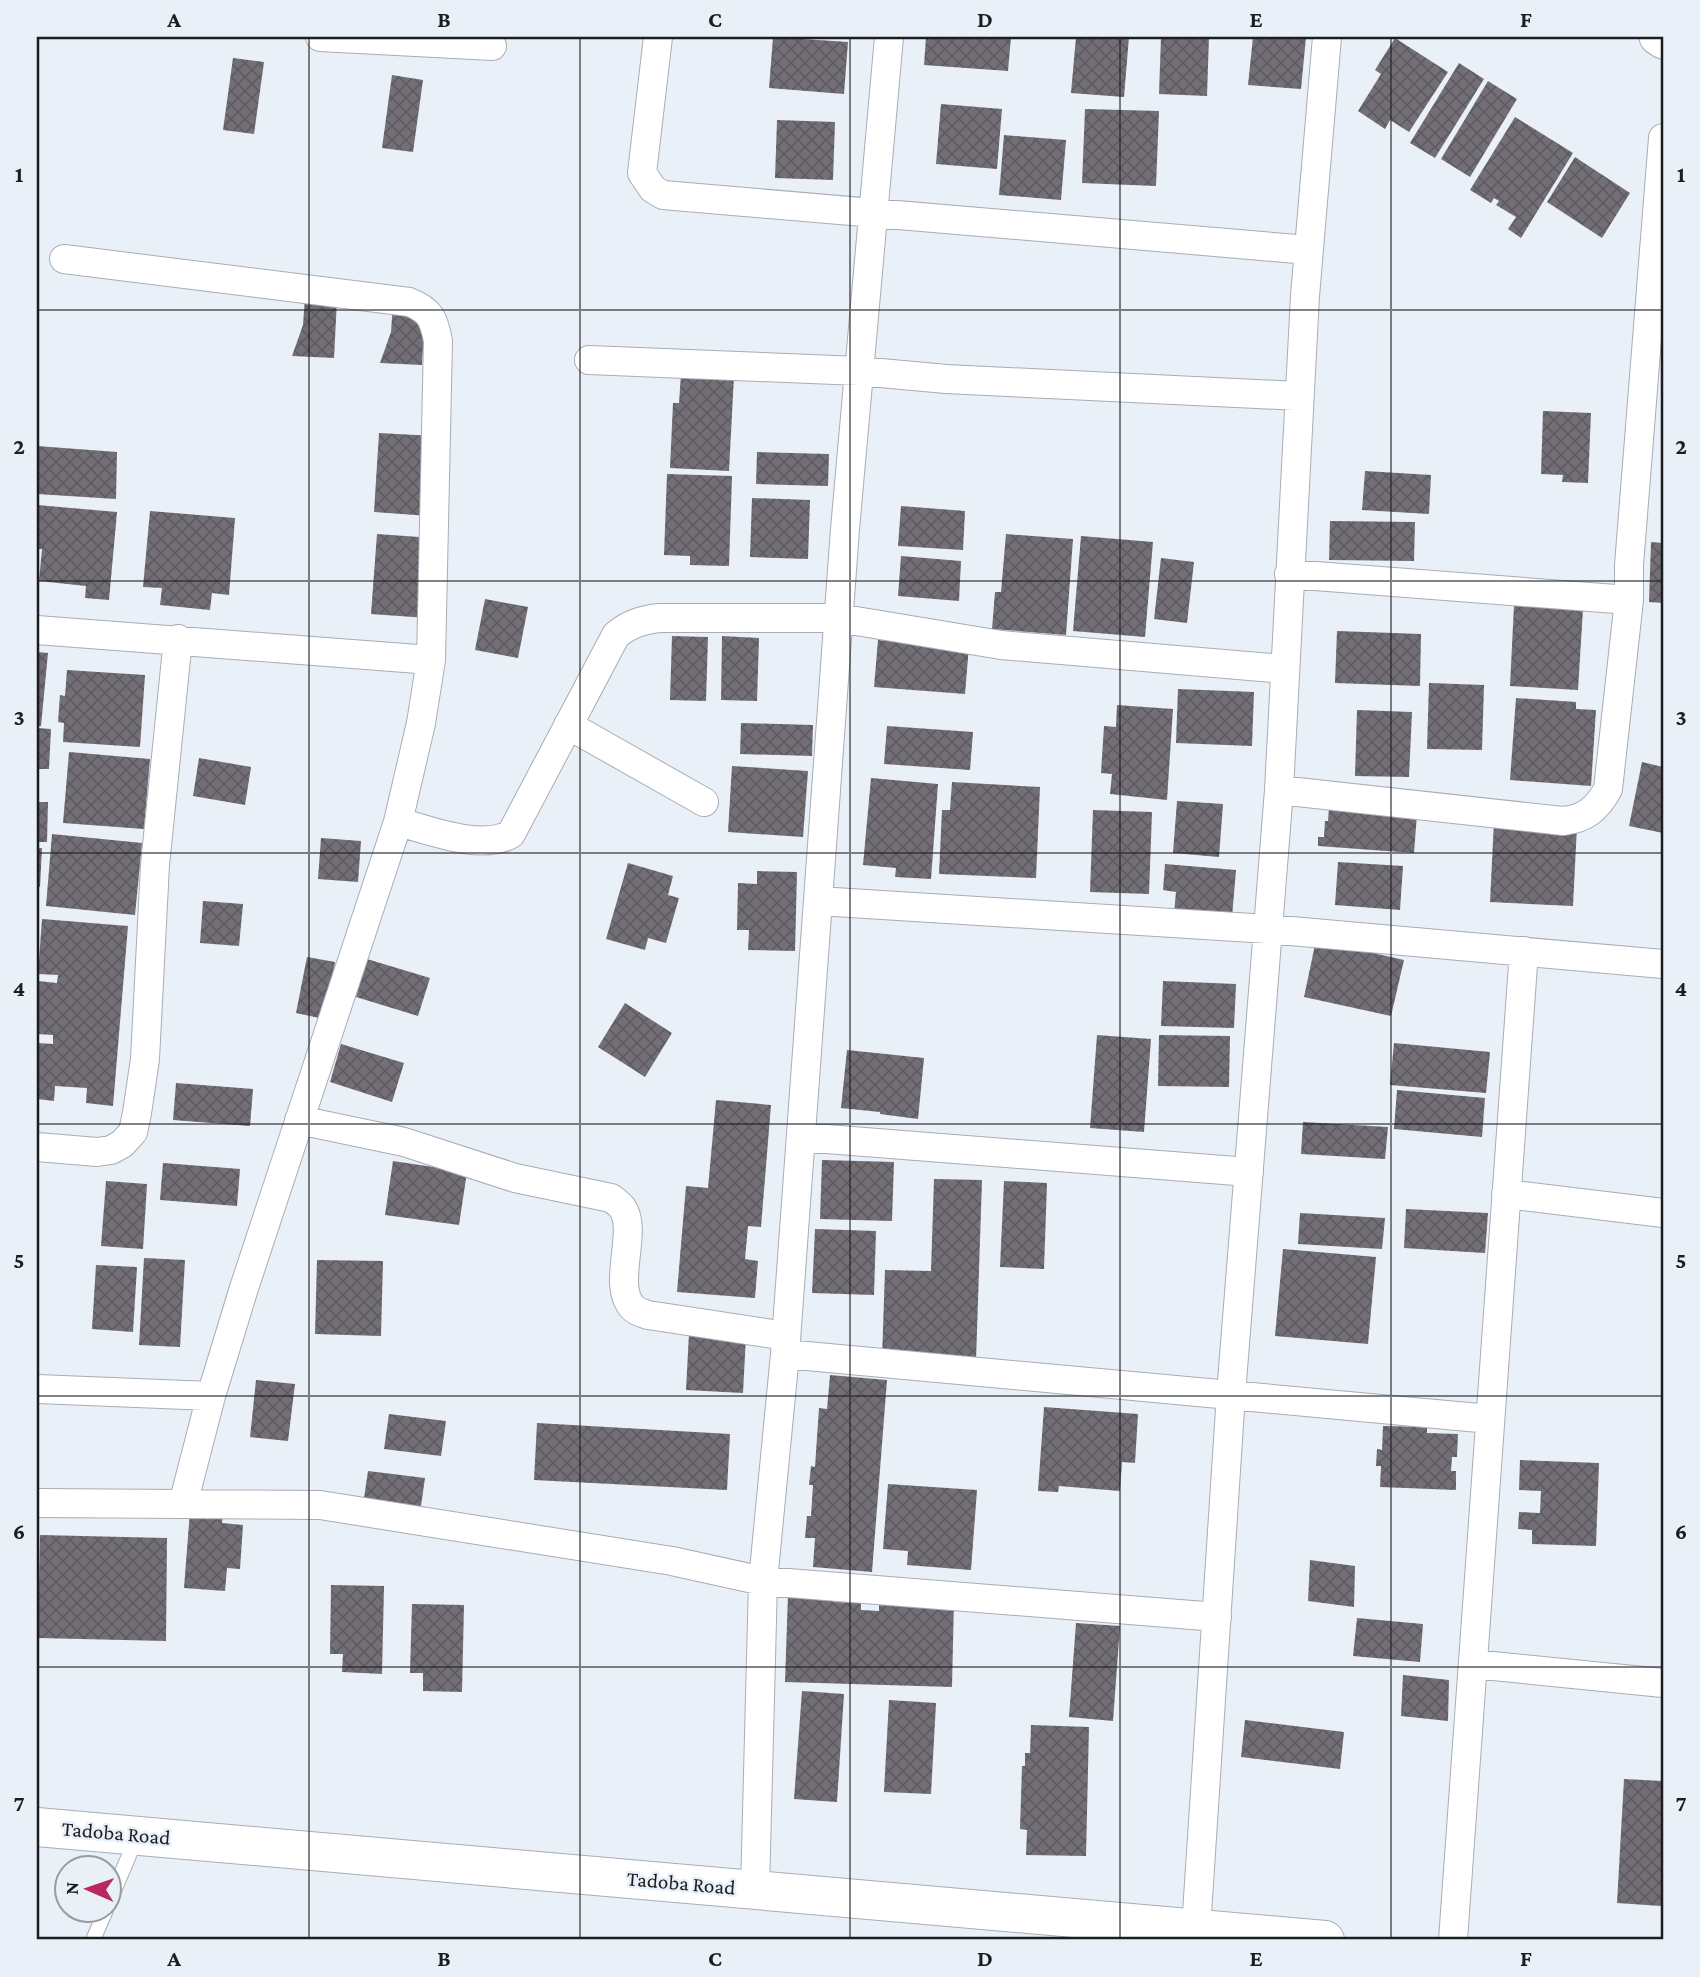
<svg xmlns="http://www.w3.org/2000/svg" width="1700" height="1977" viewBox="0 0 1700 1977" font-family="'Crimson Pro',serif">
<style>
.building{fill:url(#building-cross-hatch)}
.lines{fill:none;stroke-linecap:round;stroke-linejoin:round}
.service-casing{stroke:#a8adb5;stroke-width:16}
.minor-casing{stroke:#a8adb5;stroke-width:30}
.tertiary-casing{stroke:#a8adb5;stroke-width:37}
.primary-casing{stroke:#a8adb5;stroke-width:40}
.service{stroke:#fff;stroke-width:14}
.minor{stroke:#fff;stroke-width:28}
.tertiary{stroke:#fff;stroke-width:35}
.primary{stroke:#fff;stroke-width:38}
.grid{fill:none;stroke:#1b1d1f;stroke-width:2;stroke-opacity:0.55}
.labels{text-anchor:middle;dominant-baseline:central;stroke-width:5;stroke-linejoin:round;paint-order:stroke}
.street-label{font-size:21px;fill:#1b1d1f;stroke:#eaf0f8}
.neatline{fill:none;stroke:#1b1d1f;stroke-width:2.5}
.grid-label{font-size:23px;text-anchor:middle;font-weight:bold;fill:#1b1d1f}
</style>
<defs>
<pattern id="building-cross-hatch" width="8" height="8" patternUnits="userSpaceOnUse" patternTransform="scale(1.75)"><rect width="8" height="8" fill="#746f77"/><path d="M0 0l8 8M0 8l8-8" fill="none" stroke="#5e5b61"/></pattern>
</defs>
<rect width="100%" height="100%" fill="#eaf0f8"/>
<path class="building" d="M773 37 848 42 844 94 769 88Z
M926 37H1011L1008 71 924 65Z
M1076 37H1129L1124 97 1071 93Z
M1161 37H1209L1207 96 1159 94Z
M1253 37H1306L1301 89 1248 85Z
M1395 38 1448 72 1409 132 1390 120 1385 129 1358 111 1381 74 1375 70Z
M233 58 264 62 254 134 223 130Z
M1459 63 1484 79 1435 158 1410 143Z
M392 75 423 80 413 152 382 148Z
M1488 81 1517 99 1470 177 1441 159Z
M941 104 1002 109 997 169 936 164Z
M1085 109 1159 111 1156 186 1082 183Z
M1515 117 1573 153 1521 238 1508 229 1516 217 1496 205 1499 201 1494 198 1491 203 1470 190Z
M777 120 835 122 833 180 775 178Z
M1004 135 1066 140 1061 200 999 195Z
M1575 157 1630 193 1602 238 1547 202Z
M305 296 337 300 334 358 292 356 303 325Z
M393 303 425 307 422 365 380 363 391 332Z
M681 374 734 376 729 471 670 468 673 403H679Z
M1543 411 1591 413 1588 483 1562 482 1563 475 1541 474Z
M379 433 435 436 429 516 374 512Z
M37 446 117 452 116 499 37 494Z
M757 452 829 454 828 486 756 484Z
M1365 471 1431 475 1429 514 1362 510Z
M667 474 732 476 729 566 690 565V556L664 555Z
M752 498 810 500 808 559 750 557Z
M37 505 117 512 109 600 85 598 86 586 39 581 42 549H37Z
M901 506 965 511 963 550 898 546Z
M150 511 235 518 229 595 212 593 210 610 160 605 162 588 143 587Z
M1330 521 1415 522 1414 561 1329 560Z
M377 534 433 538 427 618 371 614Z
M1006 534 1073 539 1066 635 992 629 995 592H1001Z
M1081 536 1153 542 1145 637 1073 631Z
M1651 542 1663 543V603L1649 602Z
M901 556 961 561 959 601 898 596Z
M1161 558 1194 562 1187 623 1154 619Z
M485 599 528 607 518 658 475 650Z
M1514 605 1583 609 1578 690 1510 686Z
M1337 631 1421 634 1420 686 1335 683Z
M672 636 708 637 706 701 670 700Z
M722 636 759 638 757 701 721 700Z
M878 640 969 646 965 694 874 687Z
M37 652 48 653 41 726H37Z
M67 670 145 675 140 747 63 742 64 723 58 722 60 695 65 696Z
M1429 683 1484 685 1482 750 1427 749Z
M1178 689 1254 692 1252 746 1176 743Z
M1516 698 1576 702V709L1596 710 1591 786 1510 780Z
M1117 705 1173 709 1167 800 1110 794 1112 774 1101 773 1104 726 1116 727Z
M1357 710 1412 712 1409 777 1355 776Z
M741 723 813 725 812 756 740 754Z
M887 726 973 732 970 770 884 764Z
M37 728 51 729 49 769H37Z
M69 752 150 759 144 829 63 823Z
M199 758 251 767 245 805 193 796Z
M1642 762 1663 767V833L1629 826Z
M732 766 808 771 803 837 728 832Z
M871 778 938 784 931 879 895 877 896 868 863 865Z
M952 782 1040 787 1036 878 939 874 942 810H950Z
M1330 795 1418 801 1414 853 1318 846V837H1324L1325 821H1328Z
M1177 801 1223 804 1219 857 1173 853Z
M37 802H48L47 842H37Z
M1093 810 1152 812 1149 894 1090 892Z
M1494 821 1577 826 1573 906 1490 902Z
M52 834 142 843 135 915 46 906Z
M321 838 361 841 358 882 318 879Z
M37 848H42L40 887H37Z
M1338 862 1403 866 1400 910 1335 905Z
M628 863 673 876 668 895 679 898 666 943 648 938 645 950 606 939Z
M1165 864 1236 870 1232 917 1174 913 1176 892 1163 890Z
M757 871 797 872 795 951 748 950 749 930H737L738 883 757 884Z
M203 901 243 904 239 946 200 943Z
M42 919 128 926 113 1106 86 1103 87 1088 55 1086 54 1101 37 1099V1043L53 1044V1035L37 1034 38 981 57 983 58 975 38 974Z
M1316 940 1404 960 1391 1016 1304 997Z
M307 957 335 962 324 1019 296 1013Z
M367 959 430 978 418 1016 356 997Z
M1163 981 1236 984 1234 1028 1161 1026Z
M625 1003 672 1033 645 1077 598 1047Z
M1097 1035 1151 1039 1144 1132 1090 1128Z
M1159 1035 1230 1036 1229 1087 1158 1086Z
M1394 1043 1490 1052 1486 1093 1390 1085Z
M341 1044 404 1063 392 1102 330 1082Z
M847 1050 924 1058 918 1119 880 1114V1112L841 1108Z
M176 1083 253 1089 250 1126 173 1120Z
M1397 1090 1485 1098 1482 1137 1394 1129Z
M716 1100 771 1105 761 1227 748 1226 745 1259 758 1261 755 1298 677 1292 686 1186 708 1188Z
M1303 1122 1388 1127 1385 1159 1301 1154Z
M822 1160 894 1162 892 1221 820 1219Z
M393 1161 467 1172 459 1225 385 1215Z
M163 1163 240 1169 237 1206 160 1200Z
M934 1179 982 1180 976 1361 882 1358 885 1270 931 1271Z
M106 1181 147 1184 143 1249 101 1246Z
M1004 1181 1047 1183 1044 1269 1000 1267Z
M1406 1209 1488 1213 1485 1253 1404 1248Z
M1300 1213 1385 1218 1382 1249 1298 1244Z
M815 1229 876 1231 874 1295 812 1293Z
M1283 1249 1376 1257 1368 1344 1275 1336Z
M144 1258 185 1260 180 1347 139 1345Z
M317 1260 383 1261 381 1336 315 1334Z
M96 1265 137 1267 133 1332 92 1329Z
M689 1333 746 1336 743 1393 686 1390Z
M830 1375 887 1380 872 1572 813 1567 815 1538H805L807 1516H811L813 1485H809L811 1466 815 1467 819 1408 827 1409Z
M256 1380 295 1384 288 1441 250 1437Z
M1044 1407 1138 1414 1135 1463 1122 1462 1120 1491 1059 1486 1058 1492 1038 1491Z
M389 1414 446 1421 441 1456 384 1449Z
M537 1423 730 1434 727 1490 534 1480Z
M1383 1426 1427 1427V1433L1458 1434 1457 1457H1452L1451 1471H1456V1490L1380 1487 1381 1466H1376L1377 1449 1382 1450Z
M1520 1460 1599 1463 1596 1546 1532 1544V1530L1518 1529 1519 1512 1540 1513 1541 1491 1519 1490Z
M368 1471 425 1478 420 1513 363 1505Z
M888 1484 977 1490 971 1570 907 1565 908 1551 883 1549Z
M190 1511 223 1513 222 1523 243 1525 240 1569 227 1568 225 1591 184 1588Z
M40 1535 167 1538 166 1641 38 1638Z
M1310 1560 1355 1566 1354 1607 1308 1601Z
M331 1585 384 1586 382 1674 342 1672 343 1654H330Z
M788 1594 833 1595V1602L861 1603V1610L879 1611V1604L954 1599 952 1687 785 1682Z
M412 1604 464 1605 462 1692 423 1691V1673H410Z
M1357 1618 1423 1624 1420 1662 1353 1656Z
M1076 1623 1120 1626 1113 1721 1069 1717Z
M1403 1675 1449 1680 1448 1721 1401 1716Z
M802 1691 844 1694 837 1802 794 1799Z
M889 1700 936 1703 931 1794 884 1792Z
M1245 1720 1344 1732 1340 1769 1241 1757Z
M1031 1725 1089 1727 1086 1856 1026 1855 1027 1830 1020 1829 1022 1766H1025V1753H1030Z
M1624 1779 1663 1781V1869L1661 1906 1617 1903Z"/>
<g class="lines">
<g class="service-casing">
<path id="service" d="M108 1905 136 1839
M93 1940 106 1910"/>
</g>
<g class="minor-casing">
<path id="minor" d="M320 37 492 46
M658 37 642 173 653 189 663 195 1309 250
M889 37 845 529 785 1354 763 1581 1217 1617
M64 259 409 302C430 310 434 319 438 341L431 660 421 723 398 822 244 1288 211 1396 183 1504
M589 360 859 371 946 379 1299 396
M1289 574 1629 600
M37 630 431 660
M568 725 704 802
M1279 790 1563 821C1585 819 1597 809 1608 789L1629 600V565L1663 138
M398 822C430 830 481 851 511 834L616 635C629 624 642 620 659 618H838L1001 645 1284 669
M818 901 1268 929 1663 964
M299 1120 404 1142 515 1178 611 1198C615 1201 621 1205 623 1209 638 1233 611 1286 633 1308 637 1312 643 1313 648 1315L786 1336
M801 1137 1249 1172
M37 1147 97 1152 111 1150 122 1144 133 1132 137 1113 145 1059 155 865 178 639
M1506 1194 1663 1213
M785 1354 1490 1419
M37 1389 211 1396
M37 1503 320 1505 672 1561 763 1581 755 1890
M1473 1664 1663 1683
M1196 1929 1231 1394 1279 790 1305 296 1327 37
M1453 1940 1524 951"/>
</g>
<g class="tertiary-casing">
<path id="tertiary" d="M1657 37 1663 41"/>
</g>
<g class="primary-casing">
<path id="primary" d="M37 1827 1325 1940"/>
</g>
<use href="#service" class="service"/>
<use href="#minor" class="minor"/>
<use href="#tertiary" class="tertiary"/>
<use href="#primary" class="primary"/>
</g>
<path class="grid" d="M309 37V1940M580 37V1940M850 37V1940M1120 37V1940M1391 37V1940M37 310H1663M37 581H1663M37 853H1663M37 1124H1663M37 1396H1663M37 1667H1663"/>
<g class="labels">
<g class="street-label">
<text transform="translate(116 1833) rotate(5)">Tadoba Road</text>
<text transform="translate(681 1883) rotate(5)">Tadoba Road</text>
</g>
</g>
<rect width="1700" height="1977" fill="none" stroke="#eaf0f8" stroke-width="77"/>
<g transform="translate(88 1889) rotate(272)"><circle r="33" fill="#eaf0f8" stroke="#979ca1" stroke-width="2"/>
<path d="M0-5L12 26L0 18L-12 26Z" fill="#b82a5e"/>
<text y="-10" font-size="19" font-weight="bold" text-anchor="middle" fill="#1b1d1f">N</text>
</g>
<rect x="38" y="38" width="1624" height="1900" class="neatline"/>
<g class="grid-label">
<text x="174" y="27">A</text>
<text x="444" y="27">B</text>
<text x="715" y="27">C</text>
<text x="985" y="27">D</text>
<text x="1256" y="27">E</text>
<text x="1526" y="27">F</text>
<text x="19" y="182">1</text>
<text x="1681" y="182">1</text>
<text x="19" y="454">2</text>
<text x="1681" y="454">2</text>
<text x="19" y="725">3</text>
<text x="1681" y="725">3</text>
<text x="19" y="996">4</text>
<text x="1681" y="996">4</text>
<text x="19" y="1268">5</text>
<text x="1681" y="1268">5</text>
<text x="19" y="1539">6</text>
<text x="1681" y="1539">6</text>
<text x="19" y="1811">7</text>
<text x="1681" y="1811">7</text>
<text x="174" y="1966">A</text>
<text x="444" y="1966">B</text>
<text x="715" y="1966">C</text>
<text x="985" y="1966">D</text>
<text x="1256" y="1966">E</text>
<text x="1526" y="1966">F</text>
</g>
</svg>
